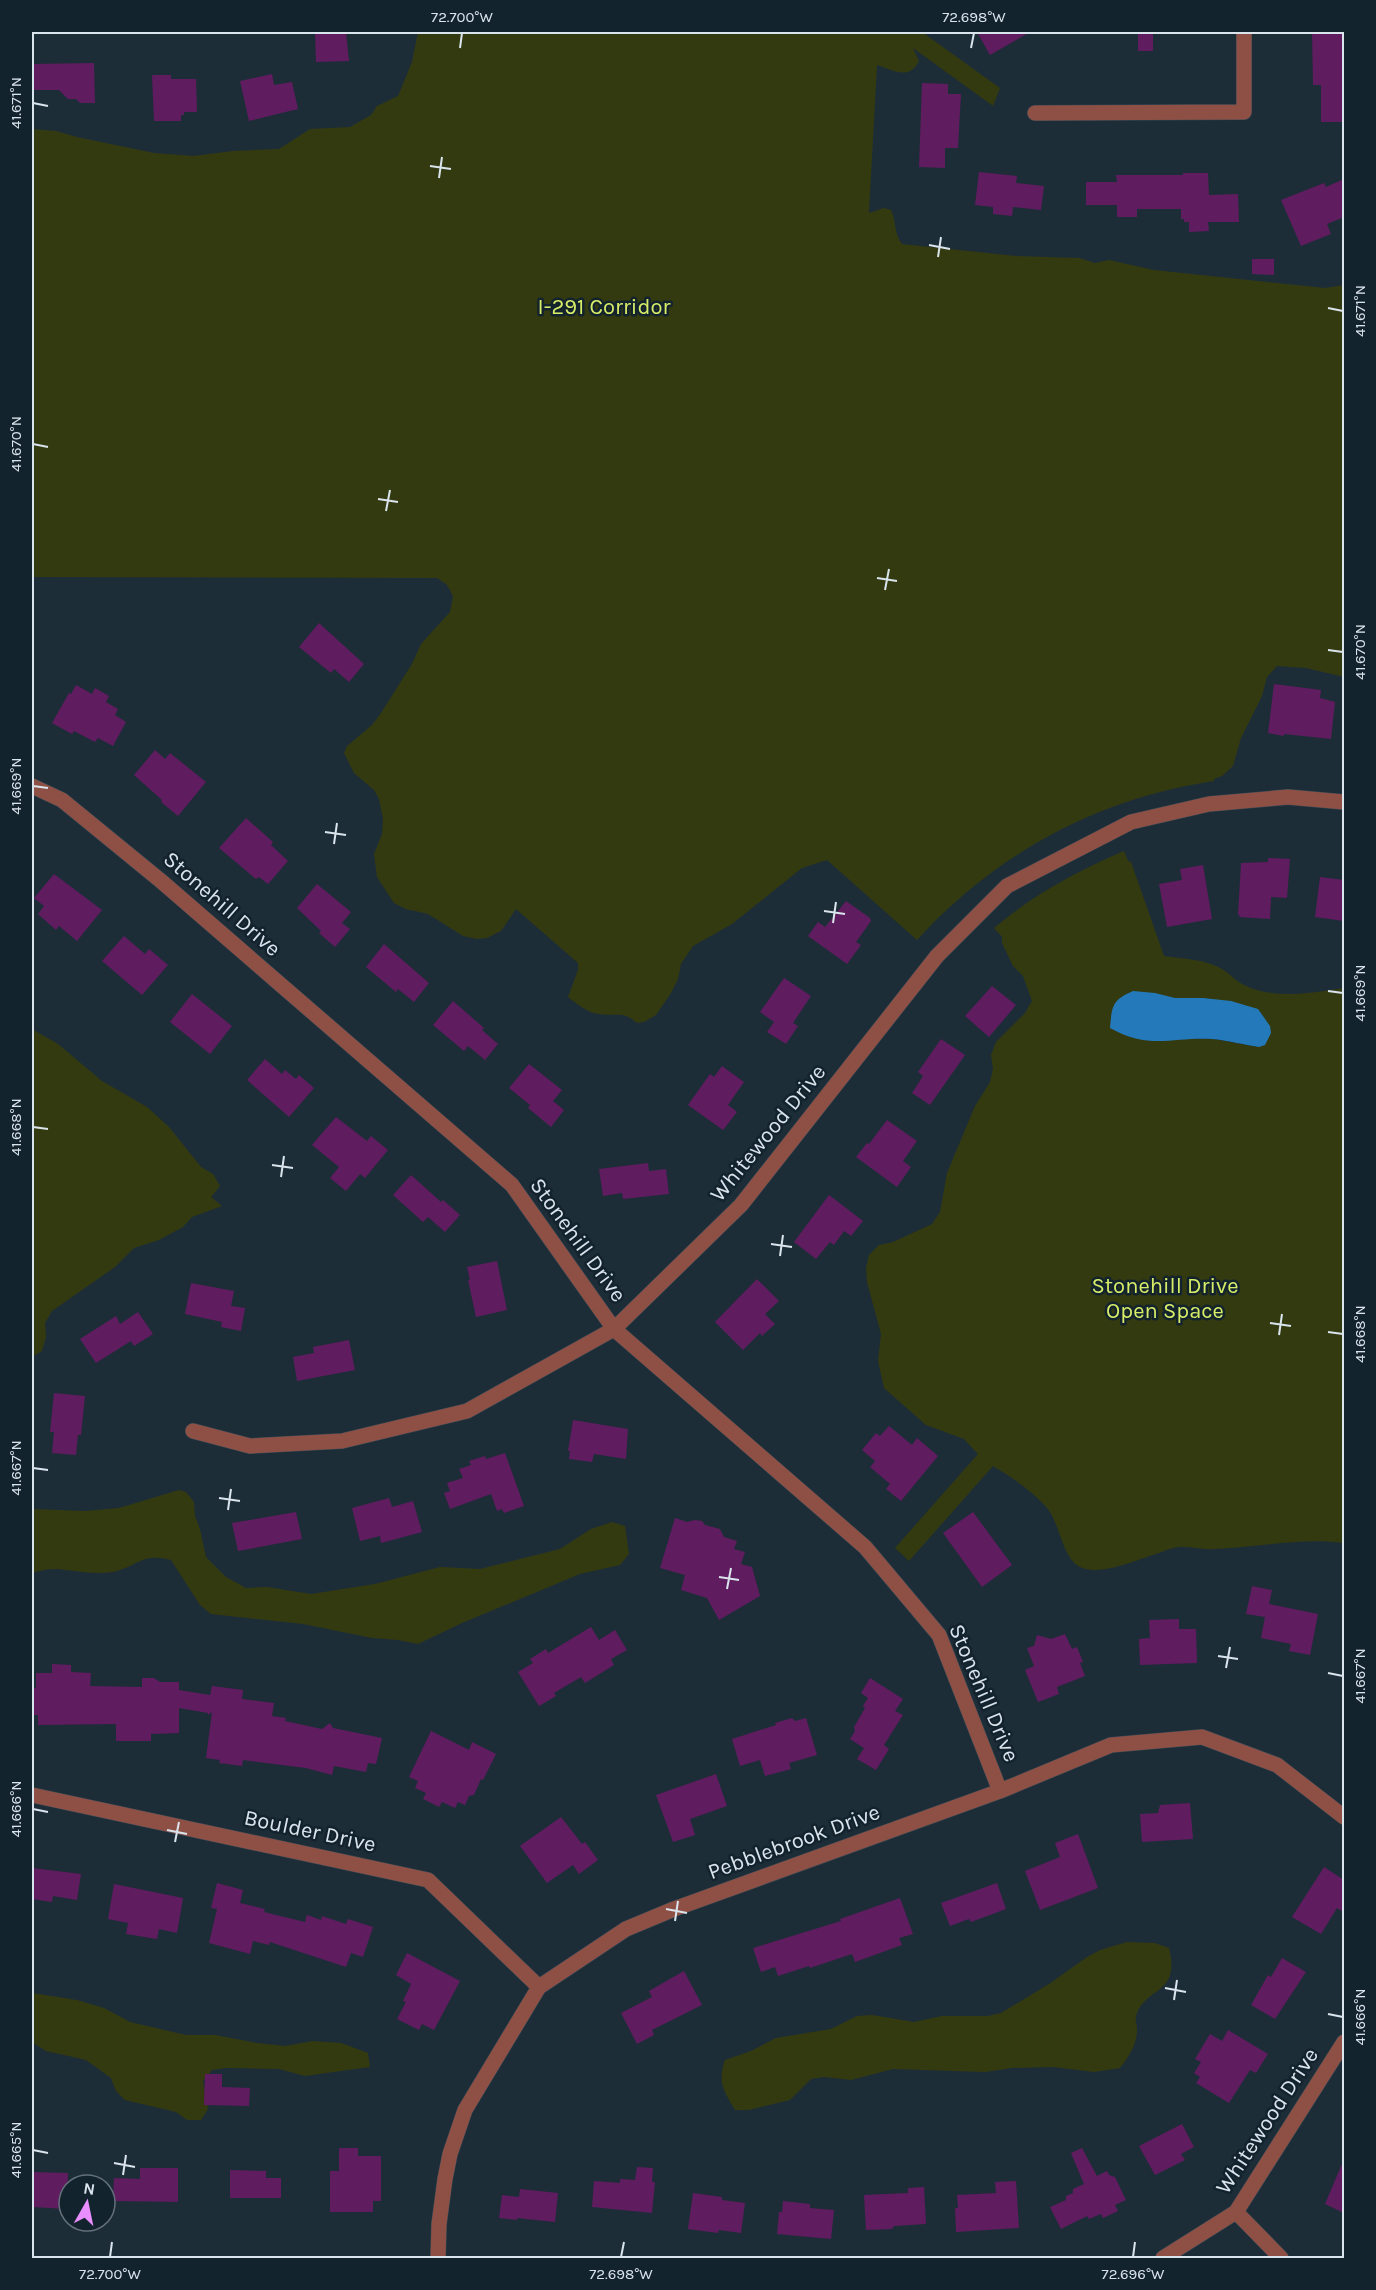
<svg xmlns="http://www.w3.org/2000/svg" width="1376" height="2290" viewBox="0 0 1376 2290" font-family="Karla,sans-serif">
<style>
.green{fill:#343a10;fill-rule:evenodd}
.water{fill:#2479bb}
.building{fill:#5f1c5f}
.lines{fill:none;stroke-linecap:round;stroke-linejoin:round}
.minor-casing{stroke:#3b4a55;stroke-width:16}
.minor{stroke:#8e5045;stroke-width:15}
.ticks{fill:none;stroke:#dae4ec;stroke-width:2}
.labels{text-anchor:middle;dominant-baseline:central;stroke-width:5;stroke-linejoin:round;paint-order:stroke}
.park-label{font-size:22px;fill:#d8ed67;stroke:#13232e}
.street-label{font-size:22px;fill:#dae4ec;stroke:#13232e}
.neatline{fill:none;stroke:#dae4ec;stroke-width:2}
.ticks-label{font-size:15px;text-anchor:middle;fill:#dae4ec}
</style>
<rect width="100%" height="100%" fill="#1d2d38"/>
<path class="green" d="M418 32H922L1000 88 993 106 913 48 919 61C909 81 893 70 877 65L869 213 884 208 891 210C897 223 893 231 902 244L1016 256 1079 258 1095 263 1109 260 1154 270 1325 288 1344 285V677L1306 668 1277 666 1267 677 1262 696 1241 738 1233 766 1222 776 1214 779V781C1099 798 996 853 917 940L827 860 802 868 732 924 693 946 681 964 678 979 671 993 656 1015 644 1022 637 1023C622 1010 617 1017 599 1014 588 1013 577 1004 568 997L578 970V963L516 909 501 931 487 938 477 939 463 936 428 914 406 909 394 903 377 877 374 854 382 834 383 819 379 799 374 790 354 773 344 753 347 746 372 725 381 713 412 664 421 644 450 612 453 597 450 590 446 584 437 578 32 577V129L56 131 77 137 154 153 193 156 233 151 279 149 310 129 350 127 371 115 377 106 398 96 412 62Z
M1124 851 1128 861 1131 862 1164 956C1183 959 1206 959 1222 969 1230 974 1236 981 1244 985 1274 1000 1313 993 1344 988V1543C1301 1537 1256 1548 1213 1549 1203 1550 1194 1547 1185 1547 1177 1546 1167 1550 1159 1553 1138 1559 1101 1577 1080 1567 1062 1558 1060 1523 1047 1508 1033 1492 1012 1477 993 1466L909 1561 895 1548 978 1454 964 1439 926 1425 884 1388 878 1361 881 1334 867 1282 866 1268 869 1255 879 1245 893 1242 932 1224 940 1212 947 1173 975 1106 990 1082 993 1069 991 1055 996 1042 1025 1013 1032 1001 1023 976 1013 966 1002 943V937L994 928C1033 895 1077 871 1124 851ZM1203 998 1259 1047 1213 1039H1195Z
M32 1029 58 1044 102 1081 147 1107 169 1127 201 1167 213 1174 220 1186 211 1197 222 1206 192 1217 183 1227 159 1240 134 1248 115 1267 52 1311 45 1323 46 1337 42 1351 32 1357Z
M179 1490 186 1492 194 1502 195 1516 200 1529 206 1557 226 1577 246 1588 267 1587 311 1594 375 1584 440 1567 480 1569 560 1549 591 1529 612 1522 625 1526 629 1554 620 1565 580 1574 462 1623 418 1644 398 1640 372 1638 303 1624 211 1614 200 1605 171 1560C143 1553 140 1564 117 1571 97 1576 75 1570 55 1569 47 1569 39 1571 32 1573V1509L85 1511 119 1508Z
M1127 1942 1155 1943 1169 1948C1181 1996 1145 1986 1136 2016 1135 2020 1137 2025 1137 2030 1137 2044 1129 2057 1120 2068L1094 2072 1053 2067 1012 2068 985 2072 893 2069 851 2080 824 2077 811 2079 790 2100 749 2110H735C724 2091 717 2083 725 2060L751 2051 776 2038 831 2029 857 2016 872 2015 914 2022 942 2016H988L1001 2013 1049 1984 1087 1957 1100 1950Z
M32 1993 77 2000 104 2008 130 2022 186 2035H215L257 2043 285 2046 313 2041 341 2043 368 2053 370 2067 305 2076 279 2069 226 2068 212 2070 203 2081 208 2109 201 2120H187L176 2112 125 2100 116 2091 111 2078 86 2060 46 2051 32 2042Z"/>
<path class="water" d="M1133 991 1155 993 1175 998H1203L1231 1001 1258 1009 1270 1026 1271 1033 1265 1045 1259 1047C1244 1045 1227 1040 1212 1039 1172 1037 1149 1050 1110 1028 1112 1006 1112 1000 1133 991Z"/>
<path class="building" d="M315 32H346L349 61 316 62Z
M977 32H1030L990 55Z
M1138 32H1153V51H1138Z
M1312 32H1344V122H1321V85H1313Z
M94 63 95 103H80L76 99H68L59 90H32L33 64Z
M272 74 274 85 292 82 298 109 249 121 240 81Z
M152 75H171V79H196L197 112H184V115H181V121H154Z
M922 83 948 84V94H961L958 148H945V168L919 167Z
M979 172 1017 176 1016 183 1044 186 1041 210 1013 207 1012 216 993 214V207L975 205Z
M1183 173H1208L1209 195 1238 194 1239 222H1208L1209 231 1189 232V222H1184V219H1181V209H1137V217H1117V205H1086V182H1117L1116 175H1183Z
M1344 179V217L1327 224 1331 234 1301 246 1281 200 1324 183 1326 187Z
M1252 259H1274V275L1252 274Z
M319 623 364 664 349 682 334 669 331 673 299 647Z
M1274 684 1321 690 1320 698 1335 702 1331 739 1284 734V736L1268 733Z
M76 685 92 694 95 688 109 696 106 702 118 709 115 715 126 722 113 746 98 738 95 742 74 731 72 734 52 723 69 693 71 694Z
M155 750 165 759 170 753 206 782 178 816 161 802 162 800 134 775Z
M246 818 273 842 271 845 288 861 268 884 259 877 256 879 219 848Z
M1268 858 1290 859 1287 898 1271 897 1270 919 1239 917 1240 915H1238L1241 863 1268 862Z
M1203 865 1212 919 1167 927 1159 884 1182 880 1180 869Z
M54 874 102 910 77 941 59 926 56 930 38 914 44 906 34 898Z
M1320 877 1344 880V921L1315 917Z
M317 884 351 912 342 923 350 929 335 947 319 933 321 931 297 908Z
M846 901 870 918 871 921 856 942 861 945 847 964 808 936 818 922 825 927Z
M124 936 145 954 149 949 168 965 142 995 102 961Z
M384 944 429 983 414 1002 398 989 396 992 366 967Z
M784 978 811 996 793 1023 798 1026 786 1044 767 1032 774 1022 760 1012Z
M992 986 1016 1005 989 1037 965 1016Z
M192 994 232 1026 210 1054 170 1022Z
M453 1001 484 1028 482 1030 498 1044 485 1060 468 1046 464 1051 433 1025Z
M941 1039 965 1055 930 1105 912 1093 923 1076 918 1072Z
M265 1059 282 1074 285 1070 296 1079 299 1075 314 1088 289 1117 247 1080Z
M529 1064 562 1090 553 1101 564 1110 551 1127 528 1108 530 1105 509 1088Z
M722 1066 744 1082 728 1105 737 1112 723 1130 688 1105 710 1074 714 1077Z
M336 1117 367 1141 371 1136 388 1150 365 1178 360 1174 346 1191 330 1178 339 1167 312 1145Z
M887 1120 917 1141 903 1161 911 1167 897 1187 856 1157 867 1143 869 1144Z
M648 1163 649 1171 666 1169 669 1194 623 1199 622 1193 603 1196 599 1169Z
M411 1175 441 1202 443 1200 460 1215 445 1232 428 1217 423 1222 393 1195Z
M829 1195 863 1221 851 1236 844 1231 834 1245 830 1242 816 1259 794 1242Z
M497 1261 507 1310 476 1317 468 1280H470L467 1267Z
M757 1279 779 1301 765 1314 775 1324 762 1336 760 1333 743 1350 715 1322Z
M191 1283 234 1291 231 1306 245 1308 241 1331 221 1327 222 1322 185 1314Z
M138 1312 153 1334 134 1346 131 1341 96 1363 80 1339 116 1316 120 1324Z
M349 1340 355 1370 297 1381 293 1357 314 1353 313 1347Z
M54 1393 85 1396 81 1435H78L76 1455 52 1453 54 1432H50Z
M573 1420 628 1429 626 1459 594 1454 592 1462 569 1459 570 1451H568Z
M889 1426 912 1445 917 1438 938 1456 901 1501 886 1489 890 1484 870 1467 875 1461 862 1450 876 1433 880 1436Z
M505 1453 524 1506 504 1513 502 1509 497 1511 491 1494 450 1509 444 1493 450 1491 447 1483 463 1478 459 1469 471 1465 469 1461 485 1456 486 1459Z
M389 1498 392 1507 413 1501 422 1532 381 1543 380 1536 360 1541 352 1508Z
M296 1512 302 1539 238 1551 232 1523Z
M973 1512 1012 1565 982 1587 943 1533Z
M675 1518 687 1522 695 1520 702 1521 705 1525 720 1529 724 1537 737 1541 734 1549 745 1552 741 1564 752 1567 760 1596 719 1620 707 1598 681 1590 685 1575 660 1568Z
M1252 1586 1272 1590 1269 1604 1318 1614 1310 1655 1289 1651 1291 1644 1261 1638 1265 1617 1246 1614Z
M1179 1619V1629H1196L1197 1663 1140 1665 1139 1639 1150 1638 1149 1620Z
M591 1627 599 1640 615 1630 627 1650 611 1659 614 1665 585 1683 581 1677 554 1693 556 1696 539 1706 518 1672 533 1663 530 1659 546 1649 548 1653Z
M1065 1634 1072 1649 1077 1647 1083 1662 1080 1663 1085 1676 1057 1687 1059 1694 1038 1702 1025 1670 1034 1666 1027 1648 1034 1646 1037 1635 1051 1639Z
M52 1664 71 1665V1672L91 1673 90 1686 142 1687V1678H154L160 1682H179V1690L210 1695 212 1686 243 1690 242 1699 274 1703 272 1716 286 1718 285 1721 322 1729 330 1723 333 1728 382 1738 376 1764 368 1763 366 1772 334 1766 332 1775 306 1768 243 1760 242 1766 219 1763 220 1760 206 1758 212 1712 208 1715V1713L179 1708V1733L151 1734V1741H116V1724L38 1725V1715H32V1688H36V1673H52Z
M870 1678 903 1699 895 1711 903 1715 884 1745 889 1749 876 1770 857 1759 864 1748 850 1739 855 1731 854 1727 865 1708 863 1706 868 1698 861 1693Z
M792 1718 795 1721 806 1718 817 1755 789 1763 791 1769 765 1776 760 1760 740 1766 732 1739 776 1725 775 1723Z
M431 1731 469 1750 472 1742 496 1754 483 1780 481 1779 474 1795 469 1796 465 1805 458 1802 455 1808 442 1802 439 1807 423 1799 426 1793 415 1788 418 1781 409 1777Z
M716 1774 727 1806 690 1819 695 1835 673 1842 656 1795Z
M1190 1803 1193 1839 1142 1842 1140 1814 1158 1813 1160 1805Z
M561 1817 582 1844 585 1842 598 1860 579 1874 573 1865 547 1883 520 1846Z
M1078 1834 1098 1888 1040 1910 1025 1871 1060 1857 1055 1843Z
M1324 1867 1344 1880V1912L1337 1908 1321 1934 1292 1917Z
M32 1868 81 1874 77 1900 53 1896 52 1902 32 1899Z
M217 1883 243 1890 240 1903 265 1909 264 1912 305 1922 307 1915 321 1920 322 1916 346 1924 348 1919 373 1927 363 1957 351 1953 346 1967 270 1942 269 1945 253 1941 250 1954 209 1943 217 1909 211 1908Z
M997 1883 1006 1909 971 1922 969 1919 950 1926 941 1903Z
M114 1884 183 1898 177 1933 159 1929 157 1939 126 1934 128 1923 108 1919Z
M900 1898 913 1934 899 1938 902 1945 855 1962 852 1954 810 1968 809 1966 778 1976 775 1967 761 1972 753 1948 841 1921 840 1919Z
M407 1953 460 1981 434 2030 422 2024 419 2030 397 2019 406 2002 403 2001 411 1984 396 1975Z
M1282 1958 1306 1972 1275 2019 1251 2005 1268 1975 1271 1977Z
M684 1971 702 2005 652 2030 654 2035 637 2044 621 2013 652 1997 649 1991Z
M1228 2030 1268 2054 1256 2073 1250 2070 1229 2103 1196 2083 1200 2077 1194 2073 1201 2062 1195 2059 1210 2034 1222 2041Z
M205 2074H222V2087L250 2088 249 2106 204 2105Z
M1182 2124 1194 2147 1181 2154 1185 2160 1155 2175 1139 2146Z
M339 2148H358V2156H381V2201H373V2212H330V2171H339Z
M1082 2148 1097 2176 1107 2171 1109 2175 1115 2177 1126 2200 1115 2205 1118 2211 1103 2218 1101 2214 1089 2219 1087 2216 1061 2229 1050 2207 1066 2200V2196L1073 2193V2189L1084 2184 1071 2153Z
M1344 2159V2213L1325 2204Z
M637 2167 653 2168 652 2182H655L652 2213 592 2207 594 2181 620 2183V2179L635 2180Z
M140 2168H178V2202L113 2201 114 2178 140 2179Z
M230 2170 266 2171V2178H281V2198H230Z
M32 2172 68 2173 67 2209 32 2207Z
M1016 2181 1019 2228 956 2232 955 2208H958L957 2195 996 2193 995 2182Z
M924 2187 926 2224 894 2226 892 2229 866 2230 864 2195 908 2193V2188Z
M520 2189 558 2193 555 2222 517 2218V2220L499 2218 502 2195 519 2197Z
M693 2193 722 2197V2200L745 2203 741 2233 719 2230 718 2233 688 2229Z
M783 2201 810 2204V2208L834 2210 831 2239 777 2234 779 2212H782Z"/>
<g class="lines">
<g class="minor-casing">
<path id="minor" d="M1035 113 1244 112V32
M32 786 62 800 161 881 512 1185 614 1329 865 1547 939 1635 1000 1791
M193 1431 250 1446 342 1441 467 1411 614 1329 741 1205 937 956 1007 886 1131 822 1209 804 1288 797 1344 802
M32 1795 428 1880 539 1987
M1236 2212 1281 2258
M438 2258 439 2224 445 2179 450 2154 465 2110 539 1987 626 1929 674 1909 1000 1791 1111 1745 1202 1737 1277 1765 1344 1817
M1163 2258 1236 2212 1344 2042"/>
</g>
<use href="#minor" class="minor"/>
</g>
<path class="ticks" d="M460 48 462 33M971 48 974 33M33 103 48 106M430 166 451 169M439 178 442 157M929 245 950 249M938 257 941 237M1328 308 1343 311M33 444 48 447M378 499 398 502M386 511 390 490M877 578 897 581M885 590 889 569M1328 650 1343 652M33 786 48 788M325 832 346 835M334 844 337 823M824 911 845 914M833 923 836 902M1328 991 1343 993M33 1127 48 1129M272 1165 293 1168M281 1177 284 1156M771 1244 792 1247M780 1256 783 1235M1270 1323 1291 1326M1328 1332 1343 1334M1279 1335 1282 1314M33 1468 48 1470M219 1498 240 1501M228 1510 231 1489M719 1577 739 1580M727 1589 731 1568M1218 1656 1238 1659M1226 1668 1230 1647M1328 1673 1343 1676M33 1809 48 1812M167 1830 187 1834M175 1842 179 1822M666 1909 687 1913M675 1921 678 1901M1165 1988 1186 1992M1174 2000 1177 1980M1328 2014 1343 2017M33 2150 48 2153M114 2163 135 2167M123 2175 126 2155M110 2257 112 2242M621 2257 624 2242M1133 2257 1135 2242"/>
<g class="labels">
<g class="park-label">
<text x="604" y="307">I-291 Corridor</text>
<text x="1165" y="1286">Stonehill Drive<tspan x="1165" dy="25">Open Space</tspan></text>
</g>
<g class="street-label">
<text transform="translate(222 904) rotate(41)">Stonehill Drive</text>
<text transform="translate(768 1133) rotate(-51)">Whitewood Drive</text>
<text transform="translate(578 1240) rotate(54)">Stonehill Drive</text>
<text transform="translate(984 1693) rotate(67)">Stonehill Drive</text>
<text transform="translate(310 1831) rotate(12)">Boulder Drive</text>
<text transform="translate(794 1842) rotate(-20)">Pebblebrook Drive</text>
<text transform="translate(1267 2121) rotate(-57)">Whitewood Drive</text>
</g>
</g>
<rect width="1376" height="2290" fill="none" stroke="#13232e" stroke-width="66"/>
<g transform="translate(87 2203) rotate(9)"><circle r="28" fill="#13232e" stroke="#63707a" stroke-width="1.5"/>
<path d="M0-4.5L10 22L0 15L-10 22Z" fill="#e88eff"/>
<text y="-9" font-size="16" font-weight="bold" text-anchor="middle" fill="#dae4ec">N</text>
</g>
<rect x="33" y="33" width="1310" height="2224" class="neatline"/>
<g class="ticks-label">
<text x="462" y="22">72.700°W</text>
<text x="974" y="22">72.698°W</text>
<text transform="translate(16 103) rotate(-90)" y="5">41.671°N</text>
<text transform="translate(1360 311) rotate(-90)" y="5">41.671°N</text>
<text transform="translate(16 444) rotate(-90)" y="5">41.670°N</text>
<text transform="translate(1360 652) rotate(-90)" y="5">41.670°N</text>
<text transform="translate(16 786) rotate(-90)" y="5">41.669°N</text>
<text transform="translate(1360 993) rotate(-90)" y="5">41.669°N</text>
<text transform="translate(16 1127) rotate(-90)" y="5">41.668°N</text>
<text transform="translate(1360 1334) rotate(-90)" y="5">41.668°N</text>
<text transform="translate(16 1468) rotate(-90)" y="5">41.667°N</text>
<text transform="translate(1360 1676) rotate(-90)" y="5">41.667°N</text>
<text transform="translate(16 1809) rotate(-90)" y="5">41.666°N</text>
<text transform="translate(1360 2017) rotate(-90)" y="5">41.666°N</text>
<text transform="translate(16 2150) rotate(-90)" y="5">41.665°N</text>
<text x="110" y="2279">72.700°W</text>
<text x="621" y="2279">72.698°W</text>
<text x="1133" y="2279">72.696°W</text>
</g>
</svg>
